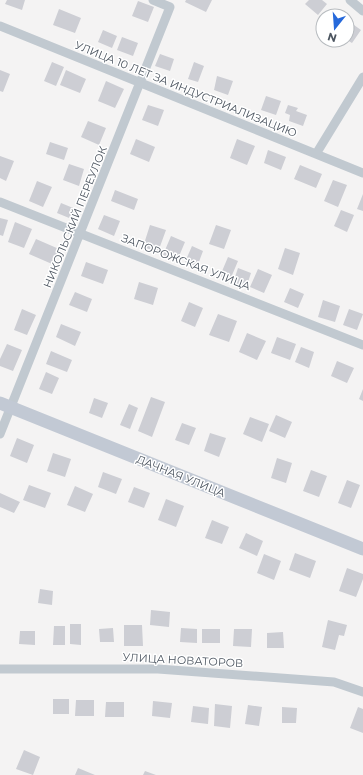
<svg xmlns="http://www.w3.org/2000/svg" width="363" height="775" viewBox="0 0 363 775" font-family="Montserrat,sans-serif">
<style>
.building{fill:#cdced4}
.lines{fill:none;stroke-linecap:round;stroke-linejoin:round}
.street{stroke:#c1c9d0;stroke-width:9}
.secondary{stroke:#c2c9d4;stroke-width:13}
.labels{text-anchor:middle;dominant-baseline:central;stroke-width:3;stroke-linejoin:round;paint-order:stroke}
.street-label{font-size:11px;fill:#4b545f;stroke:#fff}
</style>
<rect width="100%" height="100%" fill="#f4f3f3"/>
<path class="building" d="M7 0H25L22 10 5 4Z
M186 0H212L206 12 185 2Z
M309 0H322L327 4 318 15 305 4Z
M138 1 154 7 148 22 132 16Z
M59 9 81 18 75 33 53 25Z
M347 20 361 30 352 43 347 40Z
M103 30 117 36 112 48 98 42Z
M122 37 138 43 133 56 117 50Z
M160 54 174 59 170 71 155 66Z
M52 62 64 67 56 86 44 81Z
M194 62 204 66 198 82 188 79Z
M0 70 10 74 3 92 0 91Z
M66 70 86 79 80 93 60 85Z
M217 76 233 81 228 95 214 90Z
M106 81 124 89 115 108 98 101Z
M266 96 281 101 276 115 261 110Z
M148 105 164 110 158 126 142 120Z
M288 105 298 108 296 111 307 115 303 126 289 121 290 115 285 113Z
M88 121 106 128 99 145 81 137Z
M136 139 155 147 149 162 130 154Z
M237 139 255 146 247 165 230 158Z
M50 142 68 148 64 160 46 154Z
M268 150 286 157 281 170 264 163Z
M0 156 14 161 6 181 0 178Z
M69 164 84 169 79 186 63 180Z
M300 165 322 174 316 188 294 179Z
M333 180 347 185 338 207 324 201Z
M37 181 52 187 43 207 29 201Z
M115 190 138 199 134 210 111 201Z
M363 194V211L357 209Z
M61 203 78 210 74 220 57 213Z
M341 210 354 215 347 232 334 226Z
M104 215 120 221 114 236 98 229Z
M0 218 8 220 3 236 0 235Z
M15 222 32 229 24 248 8 242Z
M150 225 166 230 158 252 143 247Z
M216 225 231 230 224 249 209 244Z
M171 236 185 242 177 261 163 255Z
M36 239 59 249 52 264 29 254Z
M192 246 203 251 197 267 185 262Z
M285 248 300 253 293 275 278 269Z
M228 257 238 261 230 280 220 276Z
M86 262 108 270 103 284 81 276Z
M238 268 251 273 246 288 233 283Z
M258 269 272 275 264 293 250 287Z
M139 282 158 288 153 305 134 299Z
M290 288 304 294 298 308 284 302Z
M75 292 92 299 87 312 69 305Z
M323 300 340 306 335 322 318 317Z
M189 302 203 308 195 327 181 321Z
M22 309 36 315 27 335 14 330Z
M349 309 363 314 357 330 343 325Z
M218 314 237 321 229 342 209 335Z
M61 324 81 332 75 346 56 337Z
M247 333 266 341 257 360 239 352Z
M277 337 296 344 290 360 271 353Z
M7 344 22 350 13 371 0 366V359Z
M301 347 314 352 309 368 295 362Z
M51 351 72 360 67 372 46 364Z
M337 361 354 368 347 383 331 376Z
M46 372 59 378 52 394 39 389Z
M363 389V401L359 399Z
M151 397 165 402 152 437 138 431Z
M94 398 108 403 102 418 89 413Z
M129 404 138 408 130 429 120 425Z
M276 415 292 422 285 438 269 431Z
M250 417 269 424 262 442 243 434Z
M182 423 196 428 189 445 175 440Z
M210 433 226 438 219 457 204 451Z
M17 438 34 445 27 463 10 456Z
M53 453 71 459 65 477 47 471Z
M277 458 292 463 286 483 271 478Z
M311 470 327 476 319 497 303 491Z
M103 472 122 479 116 494 98 487Z
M347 480 360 485 351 508 338 503Z
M29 485 51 493 45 508 23 500Z
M75 486 93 494 85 512 67 505Z
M134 487 150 493 144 508 128 502Z
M0 493 20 502 14 513 0 507Z
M166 499 184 506 176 527 158 520Z
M212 520 229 527 222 544 205 538Z
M246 533 263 541 257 556 239 548Z
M295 553 316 561 310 578 289 570Z
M264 554 281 561 274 580 257 573Z
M347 568 363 574V579L356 597 339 591Z
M40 589 53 591 52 605 38 603Z
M151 610 170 612 169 627 150 625Z
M328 620 347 625 344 636 339 635 335 650 322 647Z
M70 624H81V645L70 644Z
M124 625H142L143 646H124Z
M54 626H65V645H53Z
M113 628 114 642H100L99 629Z
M181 628 197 629V643L180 642Z
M202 629H220V643H202Z
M234 629H252L251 647 233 646Z
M20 631H35V645L19 644Z
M283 632 284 648H267V633Z
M53 699H69V714H53Z
M76 700H94V716H75Z
M153 701 172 703 170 718 152 716Z
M106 702H124V717H105Z
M215 704 232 706 230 728 214 726Z
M248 705 262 707 259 726 245 724Z
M193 706 209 708 208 724 191 722Z
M282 707 297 708 296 723H282Z
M358 707 363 709V733L350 728Z
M24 750 40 757 33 775 16 769Z
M78 768 95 775H75Z
M145 771 156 775H143Z"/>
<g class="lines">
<path class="street" d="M350 0 363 11
M0 26 363 173
M316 154 363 77
M0 202 363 345
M0 434 170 7 153 0
M0 669H158L334 682 363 692"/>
<path class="secondary" d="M0 403 363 549"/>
</g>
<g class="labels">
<g class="street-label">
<text transform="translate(186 89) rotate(22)">УЛИЦА 10 ЛЕТ ЗА ИНДУСТРИАЛИЗАЦИЮ</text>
<text transform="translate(75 217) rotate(-68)">НИКОЛЬСКИЙ ПЕРЕУЛОК</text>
<text transform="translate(186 262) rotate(21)">ЗАПОРОЖСКАЯ УЛИЦА</text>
<text transform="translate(181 476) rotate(22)">ДАЧНАЯ УЛИЦА</text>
<text transform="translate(183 660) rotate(3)">УЛИЦА НОВАТОРОВ</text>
</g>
</g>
<g transform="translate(335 28) rotate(197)"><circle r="19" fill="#ffffff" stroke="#b7bbbf"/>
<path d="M0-3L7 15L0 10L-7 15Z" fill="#2669db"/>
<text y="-6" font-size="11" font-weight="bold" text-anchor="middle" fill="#4b545f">N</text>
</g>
</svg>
